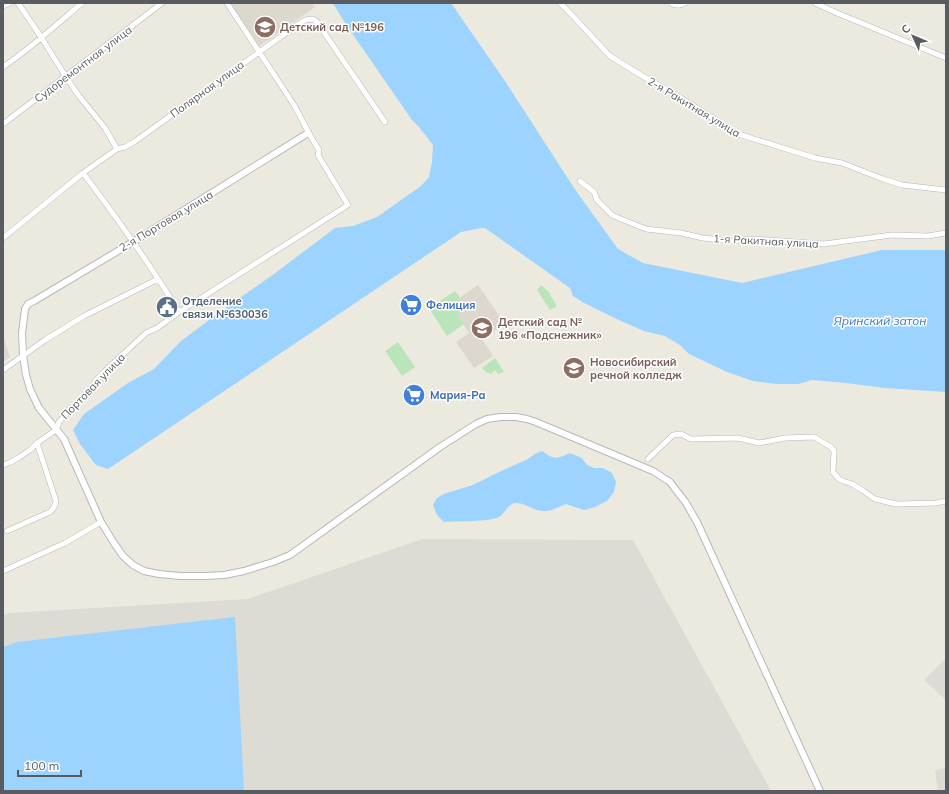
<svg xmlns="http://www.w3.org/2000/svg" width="949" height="794" viewBox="0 0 949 794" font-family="Mulish,sans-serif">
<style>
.industrial{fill:#dcdbd4}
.education{fill:#dcd8ce}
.green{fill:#bae5bb}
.water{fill:#9cd3ff}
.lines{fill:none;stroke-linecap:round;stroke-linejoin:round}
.minor-casing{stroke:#b5b8bd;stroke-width:6}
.tertiary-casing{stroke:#b5b8bd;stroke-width:8}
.minor{stroke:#fff;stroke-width:5}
.tertiary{stroke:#fff;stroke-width:6}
.labels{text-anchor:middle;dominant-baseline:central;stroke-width:3;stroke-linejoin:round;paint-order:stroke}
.education-label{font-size:11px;font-weight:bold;fill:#785e54;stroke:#fff;text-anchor:start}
.street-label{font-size:11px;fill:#585c61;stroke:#fff}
.service-label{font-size:11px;font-weight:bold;fill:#4e5e75;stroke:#fff;text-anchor:start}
.shop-label{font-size:11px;font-weight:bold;fill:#366cbe;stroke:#fff;text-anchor:start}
.water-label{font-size:12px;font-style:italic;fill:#3b78bc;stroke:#fff}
</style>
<rect width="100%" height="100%" fill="#ece9df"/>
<path class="industrial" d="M422 539 633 540 771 791H3V615L9 613 248 599Z
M946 658V700L924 680Z
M946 768V791H938L935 770Z"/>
<path class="education" d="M230 3H312L315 7 258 47Z
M478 285 505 324 482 339 493 356 474 368 456 342 469 333 459 317V298Z
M3 336 10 357 3 362Z"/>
<path class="green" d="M541 285 551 294 550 295 557 306 550 310 537 290Z
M455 291 460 297 459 298V317L464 324 447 336 429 308Z
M398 342 415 367 402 376 385 351Z
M495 358 504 372 498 374 495 370 491 374 486 372 482 368Z"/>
<path class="water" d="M333 3H451L505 81 576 191 618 249 643 263 742 283 882 250H946V392L885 388 846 383 812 380 798 384H777L753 381 727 372 689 354 680 345 665 336 644 331 621 321 584 303 573 296 570 288 485 228C476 228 469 231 461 232L108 469 96 465 80 444 73 430 84 414 128 383 154 369 181 341 224 309 274 274 335 228 353 226 377 217 421 186 429 177 432 162 433 145 419 127 412 120 345 23Z
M542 451C555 460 556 459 570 453L582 458 587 465 594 468H603L612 473 616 482 614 492 607 501 595 507 584 510 566 504C559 507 552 511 545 511 535 512 525 502 515 503 507 504 505 514 499 517 488 522 458 521 444 522L437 515 433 505 437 498 444 494 473 485 499 472 526 460 535 454Z
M235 617 244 791H3V647L17 642Z"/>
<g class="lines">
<g class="minor-casing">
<path id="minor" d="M18 3 41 37 66 77 79 96 105 128 117 149
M560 3 571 14 610 56 644 77 681 98 738 134 815 158 842 163 883 179 902 185 946 190
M671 3C676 6 680 6 685 3
M815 3 837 13 946 58
M3 6 10 3
M3 67C31 48 56 25 82 3
M3 124 162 3
M83 173C117 218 150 264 179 312
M580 181 594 192 597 200 612 215 621 219 646 229 681 233 703 238 731 241 750 239 767 240 824 244 892 235 928 236 946 233
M3 238 83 173 117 149 125 147 134 142 297 25 305 20 313 19 317 22 385 122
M3 370 45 340 84 316 158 279
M648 459 673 435 681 434 691 439 738 438 759 443 785 438 814 437 831 447 834 451 833 472 840 480 852 484 862 490 875 499 896 504 936 503 946 501
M3 465 11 462 18 458 30 450 37 443 56 430 59 422 70 409 85 397 98 378 105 371 146 333 157 328 179 312 348 205 318 155 319 150 311 137 294 105 227 3
M7 531 50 512C54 509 55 506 56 501L37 443
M3 571 65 543 101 522"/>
</g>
<g class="tertiary-casing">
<path id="tertiary" d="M308 133 133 242 34 301 28 304 25 309 22 333 23 355 26 375 30 389 39 408 64 439 101 522 114 543 123 556 133 565 144 571 159 574 180 576H206L224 575 244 571 273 562 290 555 440 447 476 424 487 419 501 417H516L527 419 536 422 653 471 670 482 686 503 697 522 820 791"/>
</g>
<use href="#minor" class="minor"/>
<use href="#tertiary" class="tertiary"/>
</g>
<defs>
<g id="school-disc" transform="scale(1.15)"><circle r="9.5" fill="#8d6e63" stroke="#fff"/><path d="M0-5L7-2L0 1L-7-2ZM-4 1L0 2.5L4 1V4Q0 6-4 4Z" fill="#fff"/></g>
<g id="supermarket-disc" transform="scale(1.15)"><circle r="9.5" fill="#3f7fe0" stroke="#fff"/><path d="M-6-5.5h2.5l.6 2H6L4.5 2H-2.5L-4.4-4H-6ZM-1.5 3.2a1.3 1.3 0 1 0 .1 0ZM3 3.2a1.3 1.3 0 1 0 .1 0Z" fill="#fff"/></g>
<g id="civic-disc" transform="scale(1.15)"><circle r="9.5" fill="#5c6f8a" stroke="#fff"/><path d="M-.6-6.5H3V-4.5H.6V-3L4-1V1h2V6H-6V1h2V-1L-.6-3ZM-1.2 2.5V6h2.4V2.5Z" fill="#fff"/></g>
<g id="university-disc" transform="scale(1.15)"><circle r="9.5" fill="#8d6e63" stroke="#fff"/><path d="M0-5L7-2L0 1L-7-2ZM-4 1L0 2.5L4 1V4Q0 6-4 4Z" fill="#fff"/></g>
</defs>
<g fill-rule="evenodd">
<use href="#school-disc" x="265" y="27"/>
<use href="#supermarket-disc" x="411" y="305"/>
<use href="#civic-disc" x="167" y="307"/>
<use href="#school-disc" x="482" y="328"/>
<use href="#university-disc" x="574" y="368"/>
<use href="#supermarket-disc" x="414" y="395"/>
</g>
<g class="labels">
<g class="education-label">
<text x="280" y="27">Детский сад №196</text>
<text x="498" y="322">Детский сад №<tspan x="498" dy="13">196 «Подснежник»</tspan></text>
<text x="590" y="362">Новосибирский<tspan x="590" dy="13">речной колледж</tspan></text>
</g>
<g class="street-label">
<text transform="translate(83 64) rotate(-37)">Судоремонтная улица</text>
<text transform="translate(207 89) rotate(-36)">Полярная улица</text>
<text transform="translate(694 107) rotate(31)">2-я Ракитная улица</text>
<text transform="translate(166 221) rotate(-31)">2-я Портовая улица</text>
<text transform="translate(766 241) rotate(3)">1-я Ракитная улица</text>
<text transform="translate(93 386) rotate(-46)">Портовая улица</text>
</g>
<g class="service-label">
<text x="182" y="301">Отделение<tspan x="182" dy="13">связи №630036</tspan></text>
</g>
<g class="shop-label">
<text x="426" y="305">Фелиция</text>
<text x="430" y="395">Мария-Ра</text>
</g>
<g class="water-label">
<text x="880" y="320">Яринский затон</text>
</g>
</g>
<rect width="949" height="794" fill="none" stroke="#585c61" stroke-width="8"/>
<g transform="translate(913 36) rotate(314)" stroke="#ffffff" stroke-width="3" paint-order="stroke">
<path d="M0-3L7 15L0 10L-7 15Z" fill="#585c61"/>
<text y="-6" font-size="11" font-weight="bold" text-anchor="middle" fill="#585c61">С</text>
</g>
<path d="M18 770v6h63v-6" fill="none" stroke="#585c61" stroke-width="2"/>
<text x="24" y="770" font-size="12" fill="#585c61" stroke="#ffffff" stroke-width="3" paint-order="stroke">100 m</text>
</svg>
